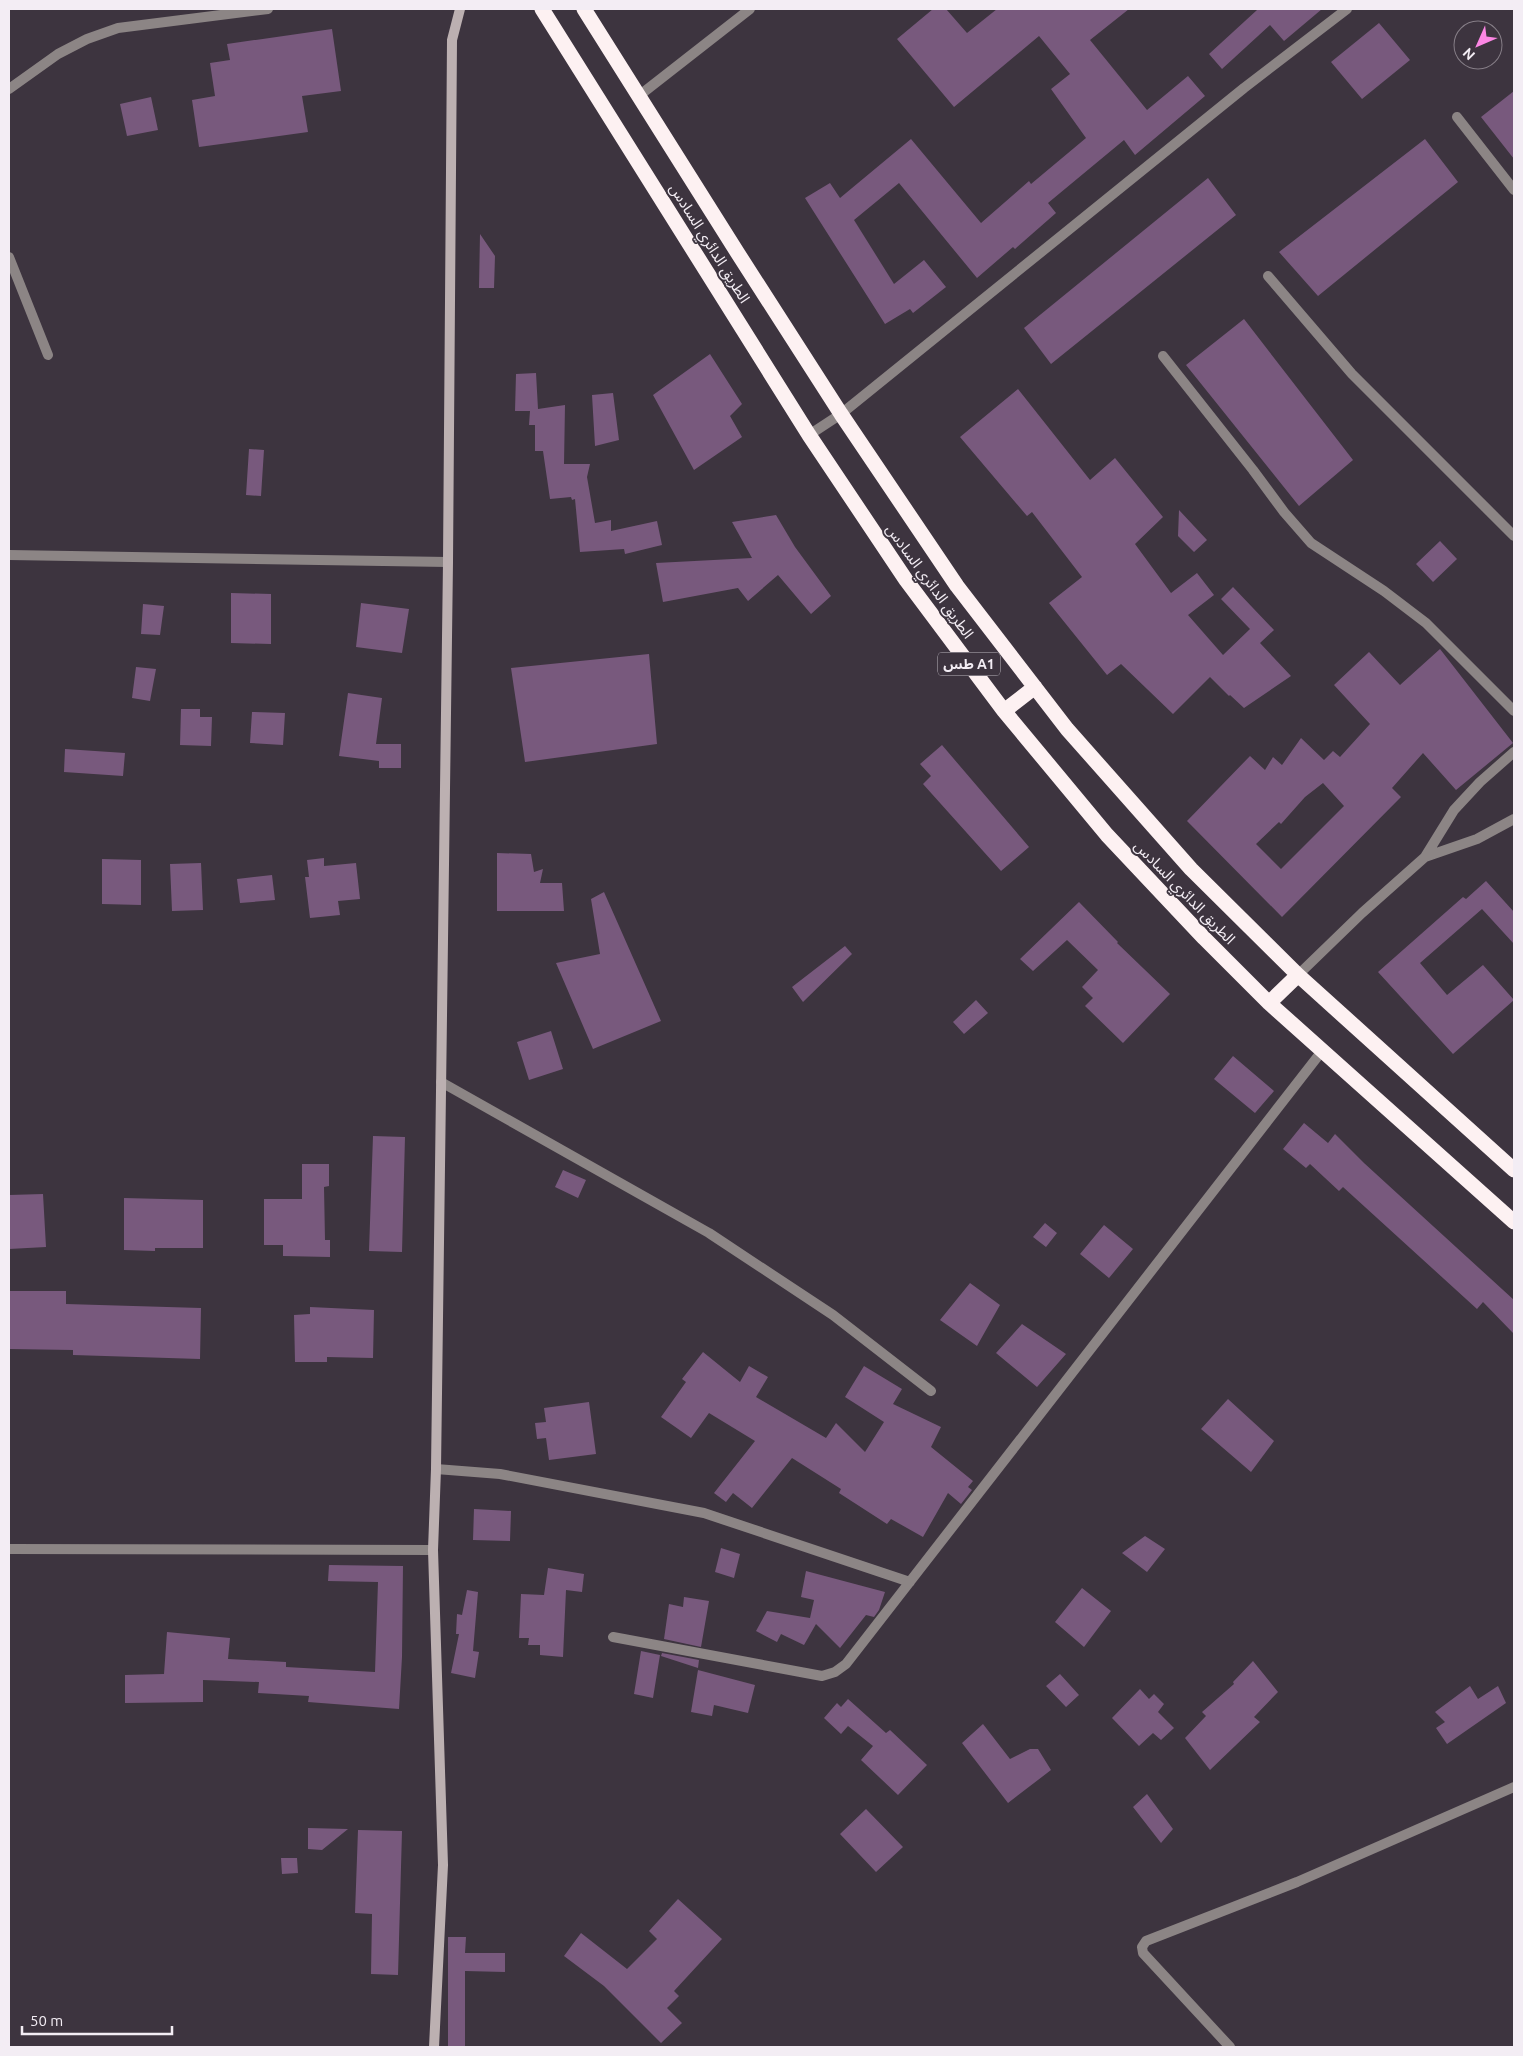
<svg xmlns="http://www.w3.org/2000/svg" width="1523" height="2056" viewBox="0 0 1523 2056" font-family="Ubuntu,'Noto Sans Arabic',sans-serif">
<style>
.building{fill:#78597d;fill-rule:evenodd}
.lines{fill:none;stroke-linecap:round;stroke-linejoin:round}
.lane{stroke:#8c8585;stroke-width:10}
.street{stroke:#8c8585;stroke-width:10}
.secondary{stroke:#bcb0b1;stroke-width:10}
.highway{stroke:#fdf1f2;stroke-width:15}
.labels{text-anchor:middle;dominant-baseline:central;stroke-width:4;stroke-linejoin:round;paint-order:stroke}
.shield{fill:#3d343f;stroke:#bcb6be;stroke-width:1}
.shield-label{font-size:14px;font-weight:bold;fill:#f3edf4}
.street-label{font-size:15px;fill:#f3edf4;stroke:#3d343f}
</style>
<rect width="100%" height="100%" fill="#3d343f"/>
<path class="building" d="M933 9H946L967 33 997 9H1129L1090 40 1147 110 1188 76 1205 96 1135 155 1124 140 1048 203 1056 213 1015 249 1013 247 977 278 899 183 854 220 894 284 924 260 946 287 913 313 910 309 885 324 805 198 830 183 840 198 911 139 981 223 1029 181 1031 184 1086 138 1051 89 1070 74 1039 36 954 107 897 39Z
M1256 9H1322L1284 41 1270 25 1222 69 1209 54 1257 10Z
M1379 23 1410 60 1362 99 1331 62Z
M332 29 341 91 302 96 308 132 199 147 192 100 215 96 210 63 230 60 227 44Z
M1514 91V159L1481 117Z
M151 97 158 130 127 136 120 104Z
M1425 139 1458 182 1318 296 1279 252Z
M1208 178 1236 215 1051 364 1024 328Z
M480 234 495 256 494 288H479Z
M1244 319 1353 460 1299 506 1186 365Z
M710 354 742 404 730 416 742 437 694 470 653 395Z
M536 373 538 409 565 405 564 464H590L587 477 595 523 611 520V531L657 521 662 545 625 554 624 549 580 552 575 499 572 500 571 497 550 499 543 451H535V425H529L530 411H515L516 374Z
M1018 389 1090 480 1115 458 1163 517 1135 544 1171 593 1197 573 1214 595 1188 615 1223 655 1250 629 1221 599 1233 587 1274 630 1260 643 1291 676 1244 708 1230 695 1229 696 1210 677 1173 714 1121 664 1107 675 1049 603 1082 577 1032 512 1027 516 960 437Z
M613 393 619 440 595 446 592 395Z
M249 449 264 450 261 496 246 495Z
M1179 510 1207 540 1194 552 1178 536Z
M776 515 795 547 831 596 811 614 778 575 748 601 738 588 663 602 656 563 752 558 732 522Z
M1440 541 1457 559 1433 582 1416 564Z
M231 593 271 594V644L231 643Z
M361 603 409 609 402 653 356 647Z
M143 604 164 606 160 635 141 634Z
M1440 649 1513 743 1456 790 1423 753 1392 788 1401 797 1282 917 1187 821 1250 756 1265 770 1273 757 1282 765 1301 738 1324 760 1333 751 1340 757 1370 724 1334 685 1369 652 1400 685ZM1323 783 1344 806 1281 869 1256 844 1279 822 1281 824 1305 797Z
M649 654 657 744 525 762 511 668Z
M136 667 156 669 150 701 132 698Z
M348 693 382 698 376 744H401V768H379V761L339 756Z
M181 709H200V717H212L211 746 180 745Z
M252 712 285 713 283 745 250 743Z
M942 745 1029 847 1001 871 923 784 931 776 920 764Z
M65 749 125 753 123 776 64 772Z
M497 853 531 854 534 872 543 869 540 883H562L564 911H497Z
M324 858V866L356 863 360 899 338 901 340 915 310 918 305 877H309L307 860Z
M102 859 141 860V905L102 904Z
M201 863 203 910 172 911 170 864Z
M272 875 275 900 240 903 237 879Z
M1486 881 1514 912V944L1482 909 1420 963 1447 995 1483 965 1514 1000 1453 1054 1378 972 1463 897 1466 899Z
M604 892 661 1021 593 1049 556 963 600 954 591 899Z
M1079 902 1118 942 1117 943 1170 994 1123 1043 1085 1006 1093 998 1082 987 1098 970 1067 940 1033 971 1020 959Z
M845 946 852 954 803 1002 792 987Z
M976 1000 988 1013 964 1034 953 1022Z
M551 1031 563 1069 529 1080 517 1042Z
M1233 1056 1274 1091 1255 1113 1214 1079Z
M1304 1123 1328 1143 1335 1134 1364 1163 1514 1300V1334L1483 1302 1477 1309 1343 1187 1339 1191 1310 1164 1306 1168 1283 1149Z
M373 1136 405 1137 402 1252 369 1251Z
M302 1164H329V1186L324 1187 325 1240H330V1257L283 1256V1245H264V1199H302Z
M563 1170 586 1180 578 1198 555 1187Z
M43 1194 46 1247 9 1249V1195Z
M124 1198 203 1200V1248H155V1251L124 1250Z
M1045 1223 1057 1233 1046 1247 1033 1237Z
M1104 1225 1133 1249 1109 1278 1080 1254Z
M970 1283 1000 1305 977 1346 940 1320Z
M9 1291H66V1304L201 1308 200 1359 73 1355V1350L9 1349Z
M310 1307 374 1310 373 1358 327 1357V1362H295L294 1315 310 1314Z
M1022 1324 1066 1354 1037 1387 996 1353Z
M703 1352 740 1382 749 1366 768 1377 756 1397 826 1438 836 1423 865 1452 884 1422 845 1397 864 1366 902 1389 893 1404 941 1427 931 1447 973 1481 968 1487 972 1490 961 1504 948 1493 923 1537 891 1519 887 1524 839 1493 841 1489 792 1458 752 1508 733 1493 726 1502 714 1493 755 1441 709 1413 691 1438 661 1417 686 1382 682 1379Z
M1228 1399 1274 1441 1251 1472 1201 1429Z
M589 1402 596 1454 549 1460 546 1438 537 1439 535 1423 546 1422 544 1408Z
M474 1509 511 1511 510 1541 473 1540Z
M1145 1536 1165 1549 1147 1572 1122 1553Z
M721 1548 740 1554 734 1578 715 1572Z
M329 1565 403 1566 402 1657 399 1709 308 1702 309 1696 258 1693 259 1682 203 1680V1702L125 1703V1675L164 1674 167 1632 230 1638 228 1659 286 1662V1667L375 1672 378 1582 328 1581Z
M548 1568 584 1574 582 1592 566 1590 563 1657 540 1655V1645H528L529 1638H519L521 1594 544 1595Z
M806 1571 885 1592 879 1610 874 1617 866 1615 840 1648 816 1624 804 1645 781 1634 777 1642 756 1631 767 1611 810 1618 814 1600 801 1597Z
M1082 1588 1111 1611 1084 1647 1055 1622Z
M467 1590 478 1592 473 1651 479 1652 475 1678 451 1673 459 1634H456L457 1614 462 1615Z
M684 1597 709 1601 701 1647 664 1639 669 1604 683 1607Z
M641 1651 660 1655 653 1698 634 1694Z
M662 1653 699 1660 698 1668 661 1656Z
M1253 1661 1278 1692 1254 1717 1260 1722 1210 1770 1185 1738 1206 1716 1202 1712 1234 1684 1233 1682Z
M698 1670 755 1685 748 1713 714 1705 712 1716 691 1712Z
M1060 1674 1079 1695 1066 1707 1046 1686Z
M1470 1686 1478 1699 1498 1686 1506 1703 1447 1744 1436 1728 1445 1722 1435 1712Z
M1140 1689 1149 1699 1154 1694 1164 1704 1158 1712 1174 1728 1161 1740 1153 1733 1139 1746 1112 1718Z
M848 1699 886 1733 890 1730 927 1765 898 1795 861 1760 873 1746 848 1726 841 1734 824 1718 837 1703 841 1707Z
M983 1724 1010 1759 1030 1749H1038L1051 1770 1008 1803 962 1743Z
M1147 1794 1173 1829 1161 1843 1133 1807Z
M866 1809 903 1847 876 1872 840 1834Z
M308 1828 348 1829 322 1850 308 1849Z
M358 1830 402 1831 398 1975 371 1974 372 1914 355 1913Z
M281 1858H297L298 1873 282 1874Z
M678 1899 722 1939 674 1991 679 1996 667 2008 682 2023 661 2043 604 1986 564 1956 581 1933 627 1969 657 1939 649 1931Z
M448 1937H466L465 1953H505V1972L465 1971V2047H448Z"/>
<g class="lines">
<path class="lane" d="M9 89 58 54 87 39 118 28 268 9
M640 95 750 9
M1457 117 1514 190
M9 257 48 355
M1268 276 1352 374 1514 536
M1163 356 1253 470 1284 512 1311 543 1384 591 1426 623 1514 711
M1425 857 1477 839 1514 819
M1298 975 1362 913 1425 857 1454 810 1480 782 1514 752"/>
<path class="street" d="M809 435 841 414 1244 88 1347 9
M9 555 448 562
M441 1082 709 1233 833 1315 931 1391
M436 1469 500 1474 704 1513 910 1582
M9 1549 433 1550
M613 1637 822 1676 835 1672 846 1664 1322 1051
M1230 2047 1143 1953 1142 1947 1146 1941 1297 1882 1514 1787"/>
<path class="secondary" d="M434 2047 443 1865 433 1550 436 1469 448 562 452 40 460 9"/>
<path class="highway" d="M542 9 809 435 906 580 1004 711 1107 835 1204 938 1269 1003 1514 1222
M584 9 737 252 841 414 957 586 1067 729 1191 869 1298 975 1514 1170
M1004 711 1035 687
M1269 1003 1298 975"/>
</g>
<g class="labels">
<rect class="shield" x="938" y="652.5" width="62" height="23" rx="4"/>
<g class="shield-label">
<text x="969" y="664">طس A1</text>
</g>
<g class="street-label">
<text transform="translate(710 243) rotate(58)">الطريق الدائري السادس</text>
<text transform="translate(930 581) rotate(54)">الطريق الدائري السادس</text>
<text transform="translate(1185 892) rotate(46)">الطريق الدائري السادس</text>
</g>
</g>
<rect width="1523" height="2056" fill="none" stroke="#f3edf4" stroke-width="20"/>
<g transform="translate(1478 45) rotate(225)"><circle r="24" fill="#3d343f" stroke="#867e87"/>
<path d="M0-4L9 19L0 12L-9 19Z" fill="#fc86e4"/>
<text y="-8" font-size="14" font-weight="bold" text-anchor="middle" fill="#f3edf4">N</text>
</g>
<path d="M22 2026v8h150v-8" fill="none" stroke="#f3edf4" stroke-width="2.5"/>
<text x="30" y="2026" font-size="15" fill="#f3edf4" stroke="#3d343f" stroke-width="4" paint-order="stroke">50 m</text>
</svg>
